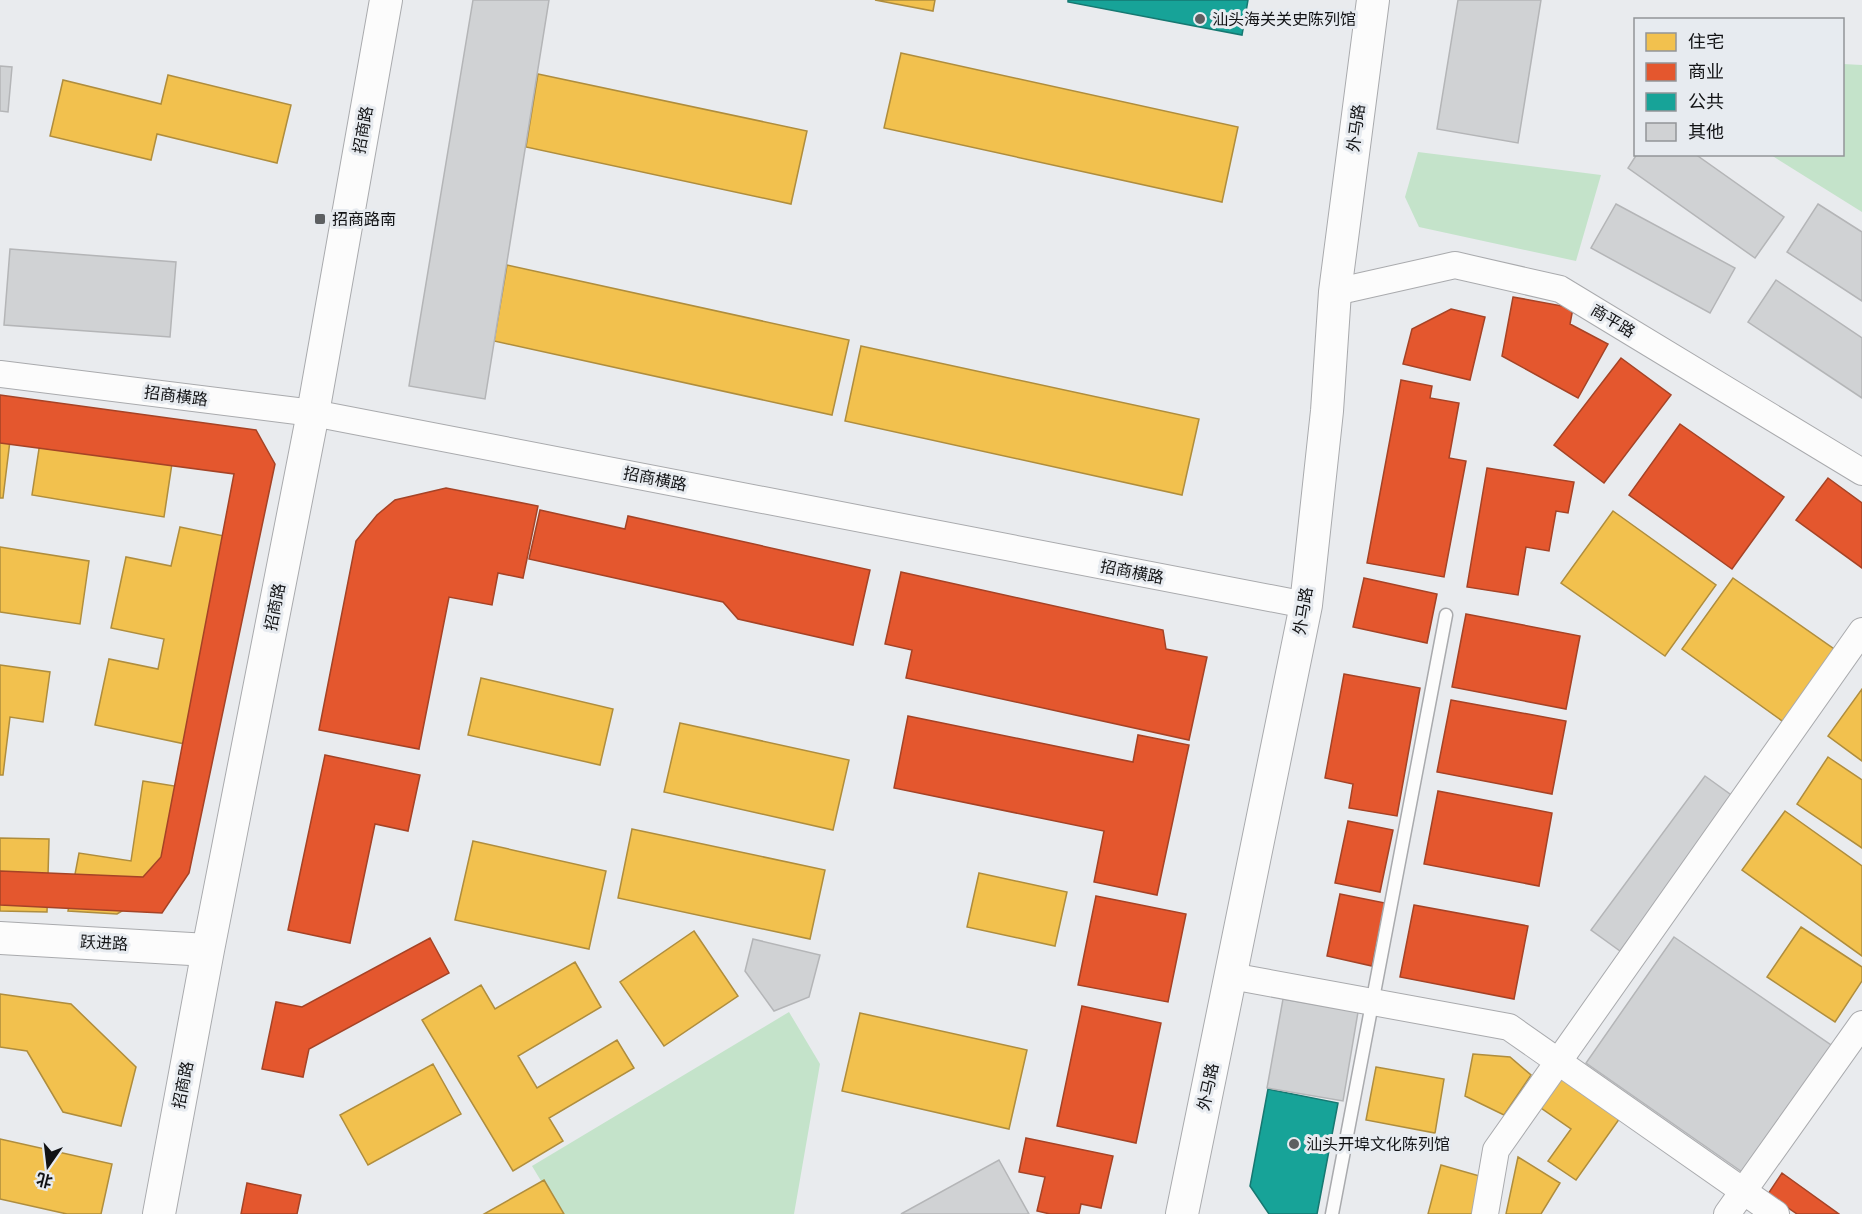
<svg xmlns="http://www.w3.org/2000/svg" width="1862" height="1214" viewBox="0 0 1862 1214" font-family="Montserrat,'Noto Sans SC',sans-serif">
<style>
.green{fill:#c4e3ca}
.homes{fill:#f2c14e;stroke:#af8d3d;stroke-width:1.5}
.shops{fill:#e4572e;stroke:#a54326;stroke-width:1.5}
.public{fill:#17a398;stroke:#167871;stroke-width:1.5}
.building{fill:#d0d2d4;stroke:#b4b5b7;stroke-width:1.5}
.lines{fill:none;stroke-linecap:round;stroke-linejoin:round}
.service-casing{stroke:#a9aaad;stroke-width:15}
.minor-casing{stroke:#a9aaad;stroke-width:28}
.tertiary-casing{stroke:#a9aaad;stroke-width:34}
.service{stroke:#fcfcfc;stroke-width:12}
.minor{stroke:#fcfcfc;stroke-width:26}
.tertiary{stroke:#fcfcfc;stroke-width:32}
.poi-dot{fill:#5d5f61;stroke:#e7ebf0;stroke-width:2}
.labels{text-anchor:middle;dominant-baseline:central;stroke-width:6;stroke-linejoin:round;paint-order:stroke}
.poi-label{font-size:16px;fill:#121315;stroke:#e7ebf0;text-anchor:start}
.street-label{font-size:16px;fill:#121315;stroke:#e7ebf0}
</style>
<rect width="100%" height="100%" fill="#e9ebee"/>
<path class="green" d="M1843 64 1862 65V212L1771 155 1842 154Z
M1418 152 1601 175 1576 261 1419 227 1405 197Z
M789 1012 820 1064 794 1214H561L532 1166Z"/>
<path class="homes" d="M875 0H935L933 11Z
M901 53 1238 127 1222 202 884 128Z
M538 74 807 131 791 204 526 147Z
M168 75 291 105 277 163 157 134 151 160 50 136 63 80 161 104Z
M507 265 849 340 832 415 494 341Z
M861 346 1199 419 1182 495 845 421Z
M0 422 12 424 3 498H0Z
M42 429 174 450 164 517 32 495Z
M1613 511 1716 585 1665 656 1561 583Z
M180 527 229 537 185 744 95 725 109 659 158 669 164 639 111 628 126 557 171 566Z
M0 547 89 561 80 624 0 612Z
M1733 578 1837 651 1785 723 1682 649Z
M0 665 50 672 43 722 10 717 3 775H0Z
M481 678 613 709 600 765 468 735Z
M1862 689V761L1828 736Z
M680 723 849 760 833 830 664 792Z
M1828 757 1862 780V848L1797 804Z
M143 781 181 787 166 885 117 914 68 911 79 853 131 861Z
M1785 811 1862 866V956L1742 870Z
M632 829 825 870 810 939 618 898Z
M0 838 49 839 47 912 0 911Z
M473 841 606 871 589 949 455 920Z
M979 873 1067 892 1055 946 967 927Z
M1801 927 1862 967V981L1835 1022 1767 977Z
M694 931 738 996 664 1046 620 982Z
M575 962 601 1007 518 1056 537 1088 617 1040 634 1068 549 1118 563 1141 513 1171 422 1020 481 985 495 1009Z
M0 994 71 1004 136 1067 121 1126 63 1112 27 1051 0 1047Z
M860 1013 1027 1050 1009 1129 842 1091Z
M1473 1054 1510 1057 1531 1075 1504 1115 1465 1096Z
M433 1064 461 1114 368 1165 340 1115Z
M1376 1067 1444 1079 1435 1133 1366 1120Z
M1562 1078 1620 1118 1576 1180 1548 1161 1571 1129 1541 1108Z
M0 1139 112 1164 101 1214H67L0 1199Z
M1518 1157 1560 1183 1541 1214H1506Z
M1441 1165 1483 1177 1478 1214H1428Z
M544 1180 564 1214H484Z"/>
<path class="shops" d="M1513 297 1573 308 1570 324 1608 344 1578 398 1502 356Z
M1451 309 1485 317 1470 380 1403 364 1412 329Z
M1621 358 1671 395 1604 483 1554 445Z
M1401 380 1432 386 1430 398 1459 403 1449 458 1466 461 1444 577 1367 563Z
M0 395 256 430 275 464 189 873 162 913 0 905V871L143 877 161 857 234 474 0 443Z
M1680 424 1784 497 1732 569 1629 495Z
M1487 468 1574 482 1568 513 1556 511 1549 551 1526 547 1518 595 1467 587Z
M1828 478 1862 503V568L1796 520Z
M446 488 538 506 523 578 498 573 492 605 449 597 419 749 319 730 356 541 377 515 395 500Z
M540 510 625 529 628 516 870 570 853 645 738 619 723 602 529 559Z
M901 572 1163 630 1166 649 1207 657 1189 740 906 678 912 650 885 644Z
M1364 578 1437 594 1427 643 1353 627Z
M1466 614 1580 636 1566 709 1452 687Z
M1344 674 1420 688 1397 816 1349 808 1353 784 1325 778Z
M1451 700 1566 721 1552 794 1437 772Z
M908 716 1133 762 1138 735 1189 745 1157 895 1094 882 1104 831 894 788Z
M325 755 420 775 408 831 375 824 350 943 288 930Z
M1438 791 1552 813 1539 886 1424 864Z
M1348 821 1393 830 1380 892 1335 883Z
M1340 894 1385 903 1372 966 1327 956Z
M1096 896 1186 914 1168 1002 1078 985Z
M1414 905 1528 926 1514 999 1400 977Z
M430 938 449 973 309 1049 303 1077 262 1069 276 1002 302 1007Z
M1082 1006 1161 1023 1136 1143 1057 1126Z
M1026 1138 1113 1156 1101 1208 1081 1204 1079 1214H1050L1037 1211 1045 1177 1019 1172Z
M1782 1173 1839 1214H1797L1768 1194Z
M247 1183 301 1195 297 1214H241Z"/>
<path class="public" d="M1068 0H1248L1242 35 1068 2Z
M1268 1089 1338 1103 1317 1214H1269L1250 1186Z"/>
<path class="building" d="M473 0H549L485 399 409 386Z
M1458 0H1541L1518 143 1437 129Z
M0 66 12 67 8 112 0 111Z
M1637 154H1695L1784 217 1755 258 1628 168Z
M1616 204 1735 268 1710 313 1591 248Z
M1818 204 1862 232V301L1787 252Z
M10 249 176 262 170 337 4 325Z
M1776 280 1862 338V398L1748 322Z
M1705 776 1734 797 1620 951 1591 930Z
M1674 937 1834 1047 1745 1174 1586 1063Z
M753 939 820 955 809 997 774 1011 745 971Z
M1283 999 1358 1012 1343 1101 1267 1088Z
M999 1160 1029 1214H901Z"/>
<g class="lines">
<g class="service-casing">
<path id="service" d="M1332 1214 1446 615"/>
</g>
<g class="minor-casing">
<path id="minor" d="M1335 292 1455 265 1560 289 1862 472
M0 374 313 413 1306 605
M1231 976 1509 1027 1776 1214
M1485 1214 1496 1150 1862 631
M1727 1214 1862 1024"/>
</g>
<g class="tertiary-casing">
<path id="tertiary" d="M0 938 208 950
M159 1214 208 950 313 413 386 0
M1182 1214 1306 605 1327 411 1335 292 1373 0"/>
</g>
<use href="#service" class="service"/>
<use href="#minor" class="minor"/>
<use href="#tertiary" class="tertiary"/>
</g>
<g class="poi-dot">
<circle cx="1200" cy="19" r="6"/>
<rect x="314" y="213" width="12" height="12" rx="3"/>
<circle cx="1294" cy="1144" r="6"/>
</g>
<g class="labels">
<g class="poi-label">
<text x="1212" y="19">汕头海关关史陈列馆</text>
<text x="332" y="219">招商路南</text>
<text x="1306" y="1144">汕头开埠文化陈列馆</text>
</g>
<g class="street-label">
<text transform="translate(1356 128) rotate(-83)">外马路</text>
<text transform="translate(363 130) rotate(-80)">招商路</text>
<text transform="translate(1613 321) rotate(31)">商平路</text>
<text transform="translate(176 396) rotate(7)">招商横路</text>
<text transform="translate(655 479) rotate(11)">招商横路</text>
<text transform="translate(1132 572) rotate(11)">招商横路</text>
<text transform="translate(275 607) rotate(-79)">招商路</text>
<text transform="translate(1303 611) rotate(-81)">外马路</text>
<text transform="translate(104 943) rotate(3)">跃进路</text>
<text transform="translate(183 1085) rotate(-79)">招商路</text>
<text transform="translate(1208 1087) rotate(-78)">外马路</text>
</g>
</g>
<rect x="1634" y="18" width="210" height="138" fill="#e7ebf0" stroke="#929598" stroke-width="1.5"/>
<rect x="1646" y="33" width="30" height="18" fill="#f2c14e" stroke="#929598" stroke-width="1.5"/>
<text x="1688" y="48" font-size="18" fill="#121315">住宅</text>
<rect x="1646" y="63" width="30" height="18" fill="#e4572e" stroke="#929598" stroke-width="1.5"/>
<text x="1688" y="78" font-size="18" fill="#121315">商业</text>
<rect x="1646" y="93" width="30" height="18" fill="#17a398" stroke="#929598" stroke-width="1.5"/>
<text x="1688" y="108" font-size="18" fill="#121315">公共</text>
<rect x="1646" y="123" width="30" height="18" fill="#d0d2d4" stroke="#929598" stroke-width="1.5"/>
<text x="1688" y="138" font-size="18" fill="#121315">其他</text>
<g transform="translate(48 1166) rotate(194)" stroke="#e7ebf0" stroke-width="4.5" paint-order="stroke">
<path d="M0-4.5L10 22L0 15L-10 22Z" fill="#121315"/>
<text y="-9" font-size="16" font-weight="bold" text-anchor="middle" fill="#121315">北</text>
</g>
</svg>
